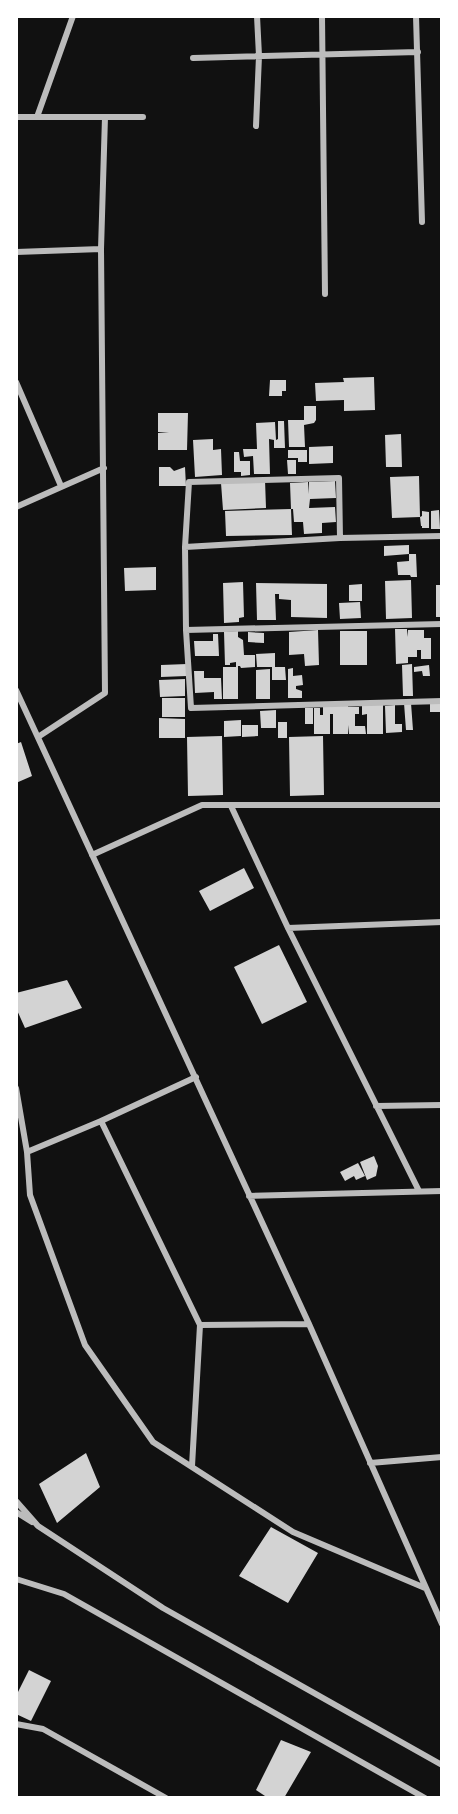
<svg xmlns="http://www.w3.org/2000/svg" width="458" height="1814" viewBox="0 0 458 1814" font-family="'Exo 2',sans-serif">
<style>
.building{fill:#d3d3d3}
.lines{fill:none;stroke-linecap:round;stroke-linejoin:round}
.minor{stroke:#bcbcbc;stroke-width:6}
</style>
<rect width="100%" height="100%" fill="#111"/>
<path class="building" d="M374 377 375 410 344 411V400L316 401 315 383 344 382 343 378Z
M270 380H286V391H282V396H269Z
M304 406H316V420L314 423 304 425 305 447H289L288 420H304Z
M158 413H188L187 450H158V433L169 432H158Z
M278 421H284L285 448H274V440L269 439 270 474H254L253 456 244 457 243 449H257L256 423 275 422 276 440 278 439Z
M401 434 402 467H386L385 435Z
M213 439V450L221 449 222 475 195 477 193 440Z
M333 446V463L309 464V447Z
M288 450H307V462H298V458H288Z
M234 452H239L240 461H250V475L241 476V472H234Z
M287 460H296V474H288Z
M159 467H170L174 471 185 467 186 486H159Z
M419 476 420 517 422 516V511L429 512V528H422V526H421L420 517 392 518 390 477Z
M265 480 266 508 223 510 221 483Z
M335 481 336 498 310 499 309 508 335 507 336 522 322 523V533L304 534 303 522H294L293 509H291L292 535 226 536 225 511 291 509 290 483 308 482 309 494V482Z
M439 510 440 529H431V511Z
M409 545V554H416L417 577H411L410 575H398L397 562 409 561V554L384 556V546Z
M156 567V590L125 591 124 568Z
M411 580 412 618 386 619 385 581Z
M243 582 244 617 239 618V622L224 623 223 583Z
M256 583 327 584V618L291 617V600L279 599V594H275L276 620H257Z
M362 584V601H349V585Z
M436 585H442V617H436Z
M360 602 361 618 340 619 339 603Z
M395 629H407V637L408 630H424V638H431V659H421V650H417V657H408V663L396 664Z
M318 630 319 665 305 666 304 654 289 655V632Z
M238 631V637L243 640 244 655H255V667L241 668 240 666H238V699H223V667H236V662L230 663V665H225L224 632Z
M340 631H367V665H340Z
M248 632 264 633V643L248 642Z
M213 634H218L219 656H195L194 641H213Z
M275 653V667H285L286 680H272V667H257L256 654Z
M187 664V676L161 677V665Z
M412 664 413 696H403L402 665Z
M429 665 430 676H423L422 671 414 672V667Z
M293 668V676L302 675 303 685 296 686V689L302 691V698H288V669Z
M270 669V699H256V670Z
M194 671H204V678H221L222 699H214V692L195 693Z
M185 679V696L160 697 159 680Z
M162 698H185V717H162Z
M442 702V712H430V703Z
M404 703H411L413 730H406Z
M323 705H348V707H359V714H355V726H365L366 734H349V725L348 734H333V714H330V734H314V708H320V715H323Z
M362 705H383V734H367V714L362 715Z
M395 705V724H402V732L386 733 385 706Z
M305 708H313V724H305Z
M276 710V728H261L260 711Z
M159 718 185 719V738H159Z
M241 720V736L224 737V721Z
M278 722H287V738H278Z
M242 725H258V736L242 737Z
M222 736 223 795 188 796 187 737Z
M323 736 324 795 290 796 289 737Z
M21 742 32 776 16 783V744Z
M244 868 254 888 210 911 199 891Z
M279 945 307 1002 262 1024 234 967Z
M67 980 82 1008 25 1028 16 1008V993Z
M374 1156 378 1166 376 1176 367 1180 360 1162Z
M358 1163 365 1176 356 1180 354 1176 345 1181 340 1172Z
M86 1453 100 1487 57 1523 39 1484Z
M271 1527 318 1553 288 1603 239 1576Z
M29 1670 51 1681 31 1721 16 1714V1696Z
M281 1740 311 1752 284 1798H268L256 1790Z"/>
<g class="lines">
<path class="minor" d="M322 16 325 294
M416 16 422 222
M193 58 418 52
M16 117H143
M37 117 73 16
M256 126 259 56 257 16
M16 252 101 249
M16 382 61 486
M16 507 104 468
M185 547 189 482 339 478 340 538
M442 624 186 630 191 708 442 701
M186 630 185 547 340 538 442 536
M16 690 309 1324 442 1624
M38 737 105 693 101 249 105 117
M231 806 288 928 419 1191
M92 855 202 805H442
M288 928 442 922
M16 1088 27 1152 30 1195 85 1345 153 1442 293 1532 425 1588
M376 1106 442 1105
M101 1121 200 1325 192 1466
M27 1152 101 1121 196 1077
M249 1196 442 1191
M200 1325 309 1324
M370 1463 442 1457
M16 1501 38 1526 163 1608 442 1765
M16 1512 32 1522
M16 1579 64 1594 425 1798
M16 1724 43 1729 166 1798"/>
</g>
<rect width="458" height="1814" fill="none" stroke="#ffffff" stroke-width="36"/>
</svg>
